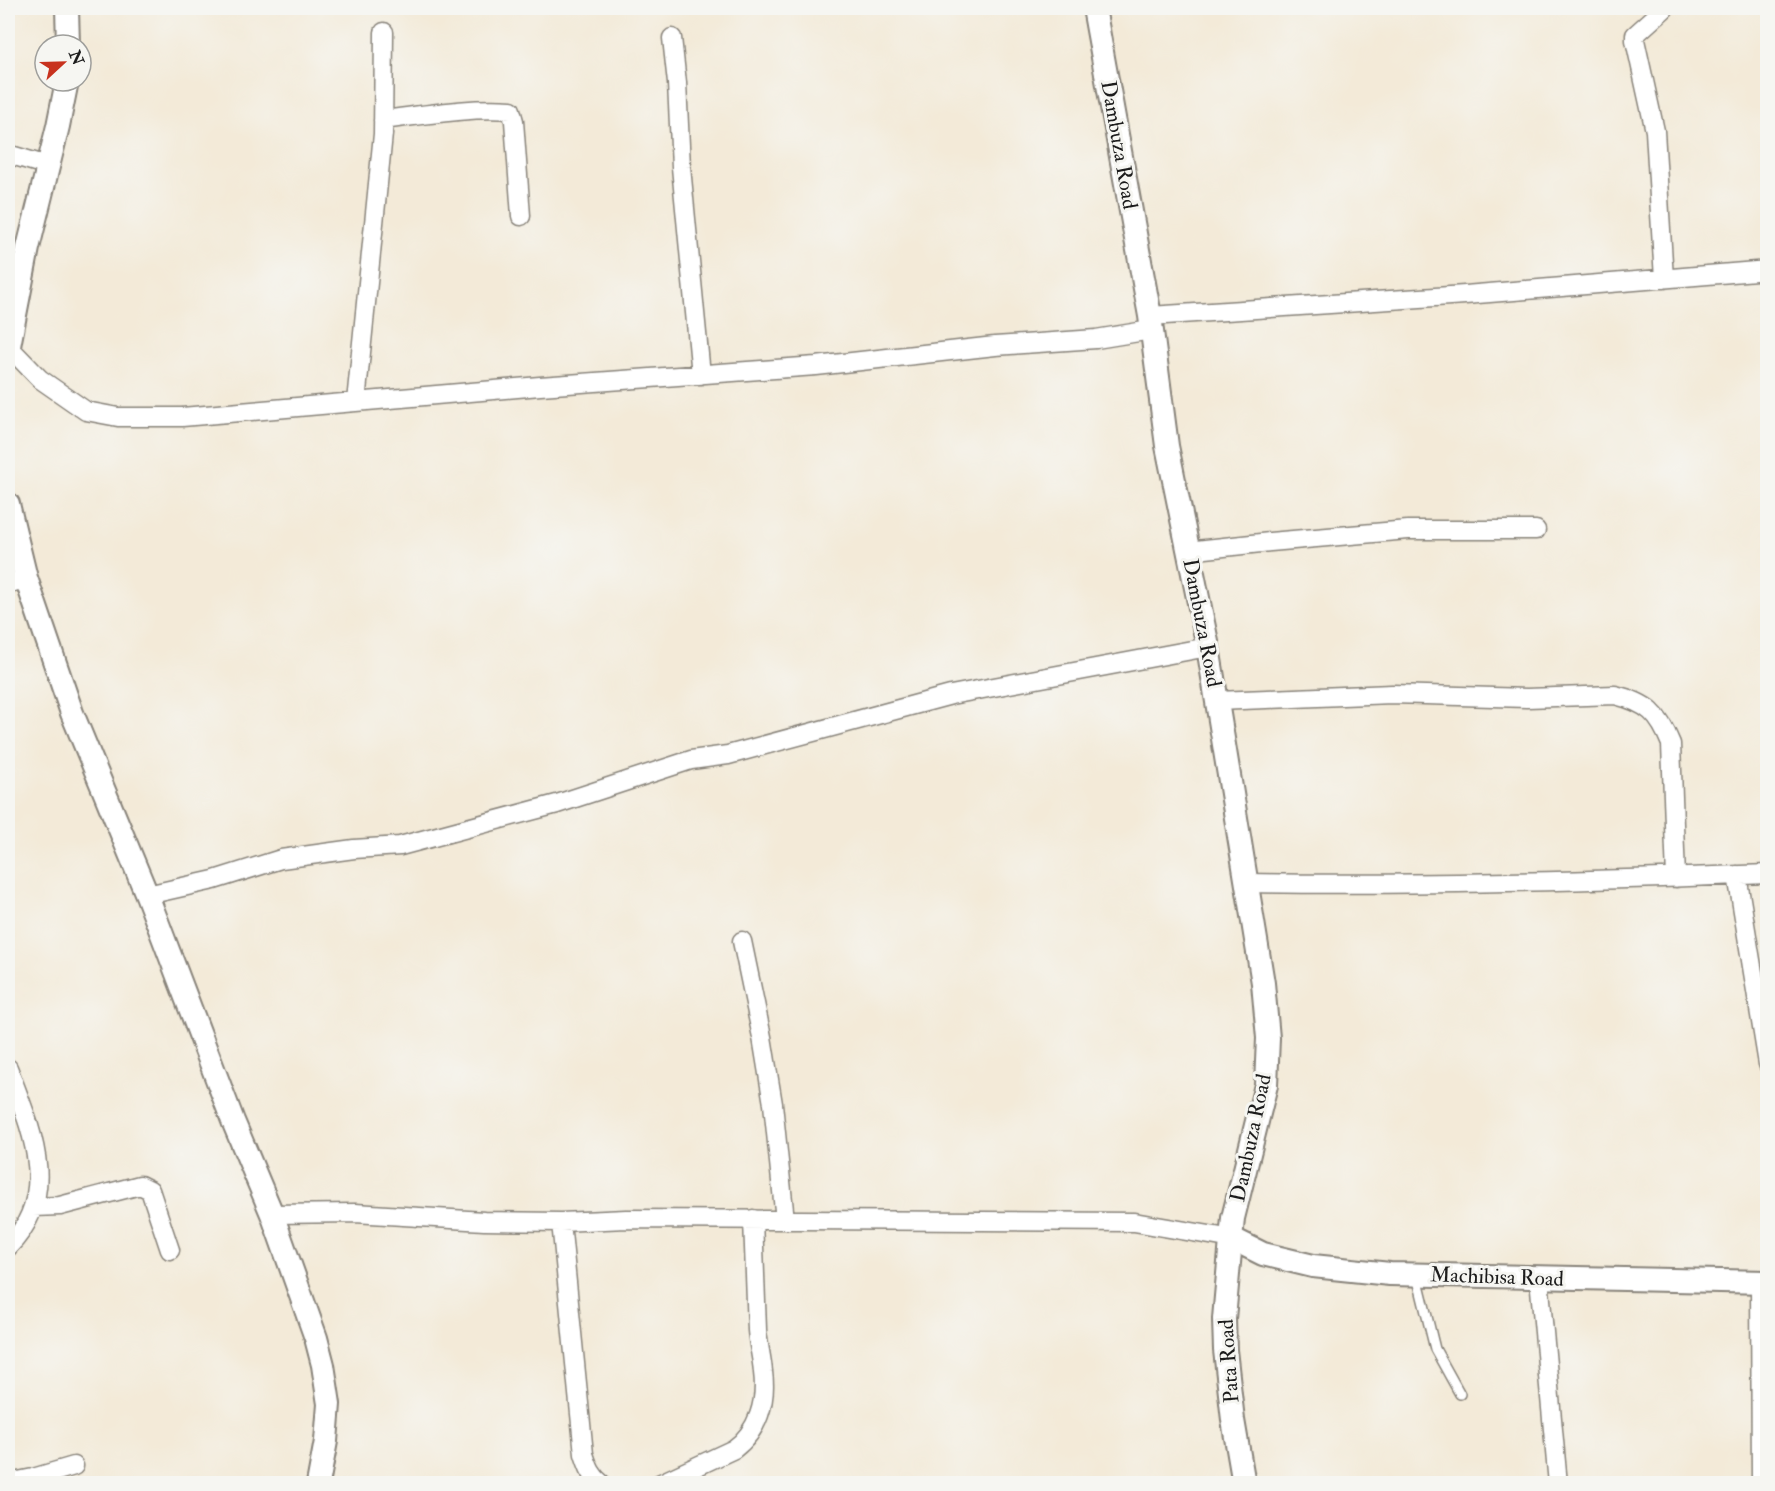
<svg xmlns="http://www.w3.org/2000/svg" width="1775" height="1491" viewBox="0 0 1775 1491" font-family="'IM FELL Double Pica',serif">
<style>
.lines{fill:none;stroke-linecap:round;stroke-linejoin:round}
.service-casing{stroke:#88837a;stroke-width:12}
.minor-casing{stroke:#88837a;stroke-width:21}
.tertiary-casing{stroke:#88837a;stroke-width:26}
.service{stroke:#fff;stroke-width:9}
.minor{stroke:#fff;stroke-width:18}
.tertiary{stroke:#fff;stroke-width:22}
.labels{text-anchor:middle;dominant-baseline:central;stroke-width:6;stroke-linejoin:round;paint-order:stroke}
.street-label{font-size:21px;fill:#1c1c1c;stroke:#f6f6f2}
</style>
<rect width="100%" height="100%" fill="#f6f6f2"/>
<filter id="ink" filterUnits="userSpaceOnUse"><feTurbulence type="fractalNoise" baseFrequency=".0167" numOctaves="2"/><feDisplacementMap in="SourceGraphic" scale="12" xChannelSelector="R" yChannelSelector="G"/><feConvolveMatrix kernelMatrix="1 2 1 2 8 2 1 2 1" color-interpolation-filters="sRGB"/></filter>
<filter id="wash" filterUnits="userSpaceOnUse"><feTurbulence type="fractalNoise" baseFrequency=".008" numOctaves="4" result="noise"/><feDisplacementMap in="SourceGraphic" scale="24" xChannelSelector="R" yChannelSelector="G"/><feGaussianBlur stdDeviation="1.35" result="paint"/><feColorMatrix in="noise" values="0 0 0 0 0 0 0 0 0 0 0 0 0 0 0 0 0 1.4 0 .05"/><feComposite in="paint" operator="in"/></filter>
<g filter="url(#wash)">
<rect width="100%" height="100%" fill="#f3ead8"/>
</g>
<g filter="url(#ink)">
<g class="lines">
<g class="service-casing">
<path id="service" d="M1417 1276 1435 1349 1460 1394"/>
</g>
<g class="minor-casing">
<path id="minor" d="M672 38 677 83 681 167 701 375
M383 120C425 115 468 107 511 110L514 121 521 216
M8 154 48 166
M1664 279 1655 131 1635 40V35L1665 8
M1150 316 1465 295 1768 270
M8 346 40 379 86 411 118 417H182L540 386 816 366 995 346 1096 339 1151 330
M356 402 383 134 384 32
M1187 551 1270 542 1408 530H1536
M8 584 26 578
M1217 701 1392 694 1527 698 1615 695C1648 703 1659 714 1671 744L1676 878
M1737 875 1768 1064
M1246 883C1420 886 1593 881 1768 874
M147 895 214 880 281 859 354 849 400 846 557 804 691 760 728 755 951 695 1208 647
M742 941 762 1037 773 1104 785 1220
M8 1068C30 1127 62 1193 8 1247
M33 1207 60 1206 140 1185 150 1190 170 1250
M272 1214 355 1213 484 1221 561 1222 626 1219 1134 1222 1233 1239
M561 1222 584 1454C588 1466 591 1476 602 1484
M1539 1278 1558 1484
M1760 1282 1761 1484
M8 1483 33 1478 74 1466
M659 1484 734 1449C758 1431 767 1402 763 1372 762 1358 758 1344 757 1330 756 1293 754 1256 753 1219"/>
</g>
<g class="tertiary-casing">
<path id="tertiary" d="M67 8 68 45
M1094 8 1150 316 1167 446 1208 647 1263 983 1268 1038 1266 1085 1233 1218 1224 1319 1225 1350 1233 1420 1244 1484
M8 351 28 248 58 126 67 81
M8 504 26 578 72 713 147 895 233 1121 272 1214 316 1338 323 1365 329 1404 326 1441 318 1484
M1233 1239 1263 1254 1313 1266 1390 1274 1768 1282"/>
</g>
<use href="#service" class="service"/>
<use href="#minor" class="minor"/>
<use href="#tertiary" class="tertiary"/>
</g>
</g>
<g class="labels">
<g class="street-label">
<text transform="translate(1119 145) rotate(80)">Dambuza Road</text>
<text transform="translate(1202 623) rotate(79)">Dambuza Road</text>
<text transform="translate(1251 1138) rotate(-78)">Dambuza Road</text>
<text transform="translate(1497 1277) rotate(2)">Machibisa Road</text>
<text transform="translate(1229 1361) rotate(-94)">Pata Road</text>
</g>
</g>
<rect width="1775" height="1491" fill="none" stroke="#f6f6f2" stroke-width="30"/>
<g transform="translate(63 63) rotate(68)"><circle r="28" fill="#f6f6f2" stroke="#9f9f9c" stroke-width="1.5"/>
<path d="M0-4.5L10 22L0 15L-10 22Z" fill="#c8321e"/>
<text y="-9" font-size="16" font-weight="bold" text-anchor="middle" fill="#1c1c1c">N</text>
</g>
</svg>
